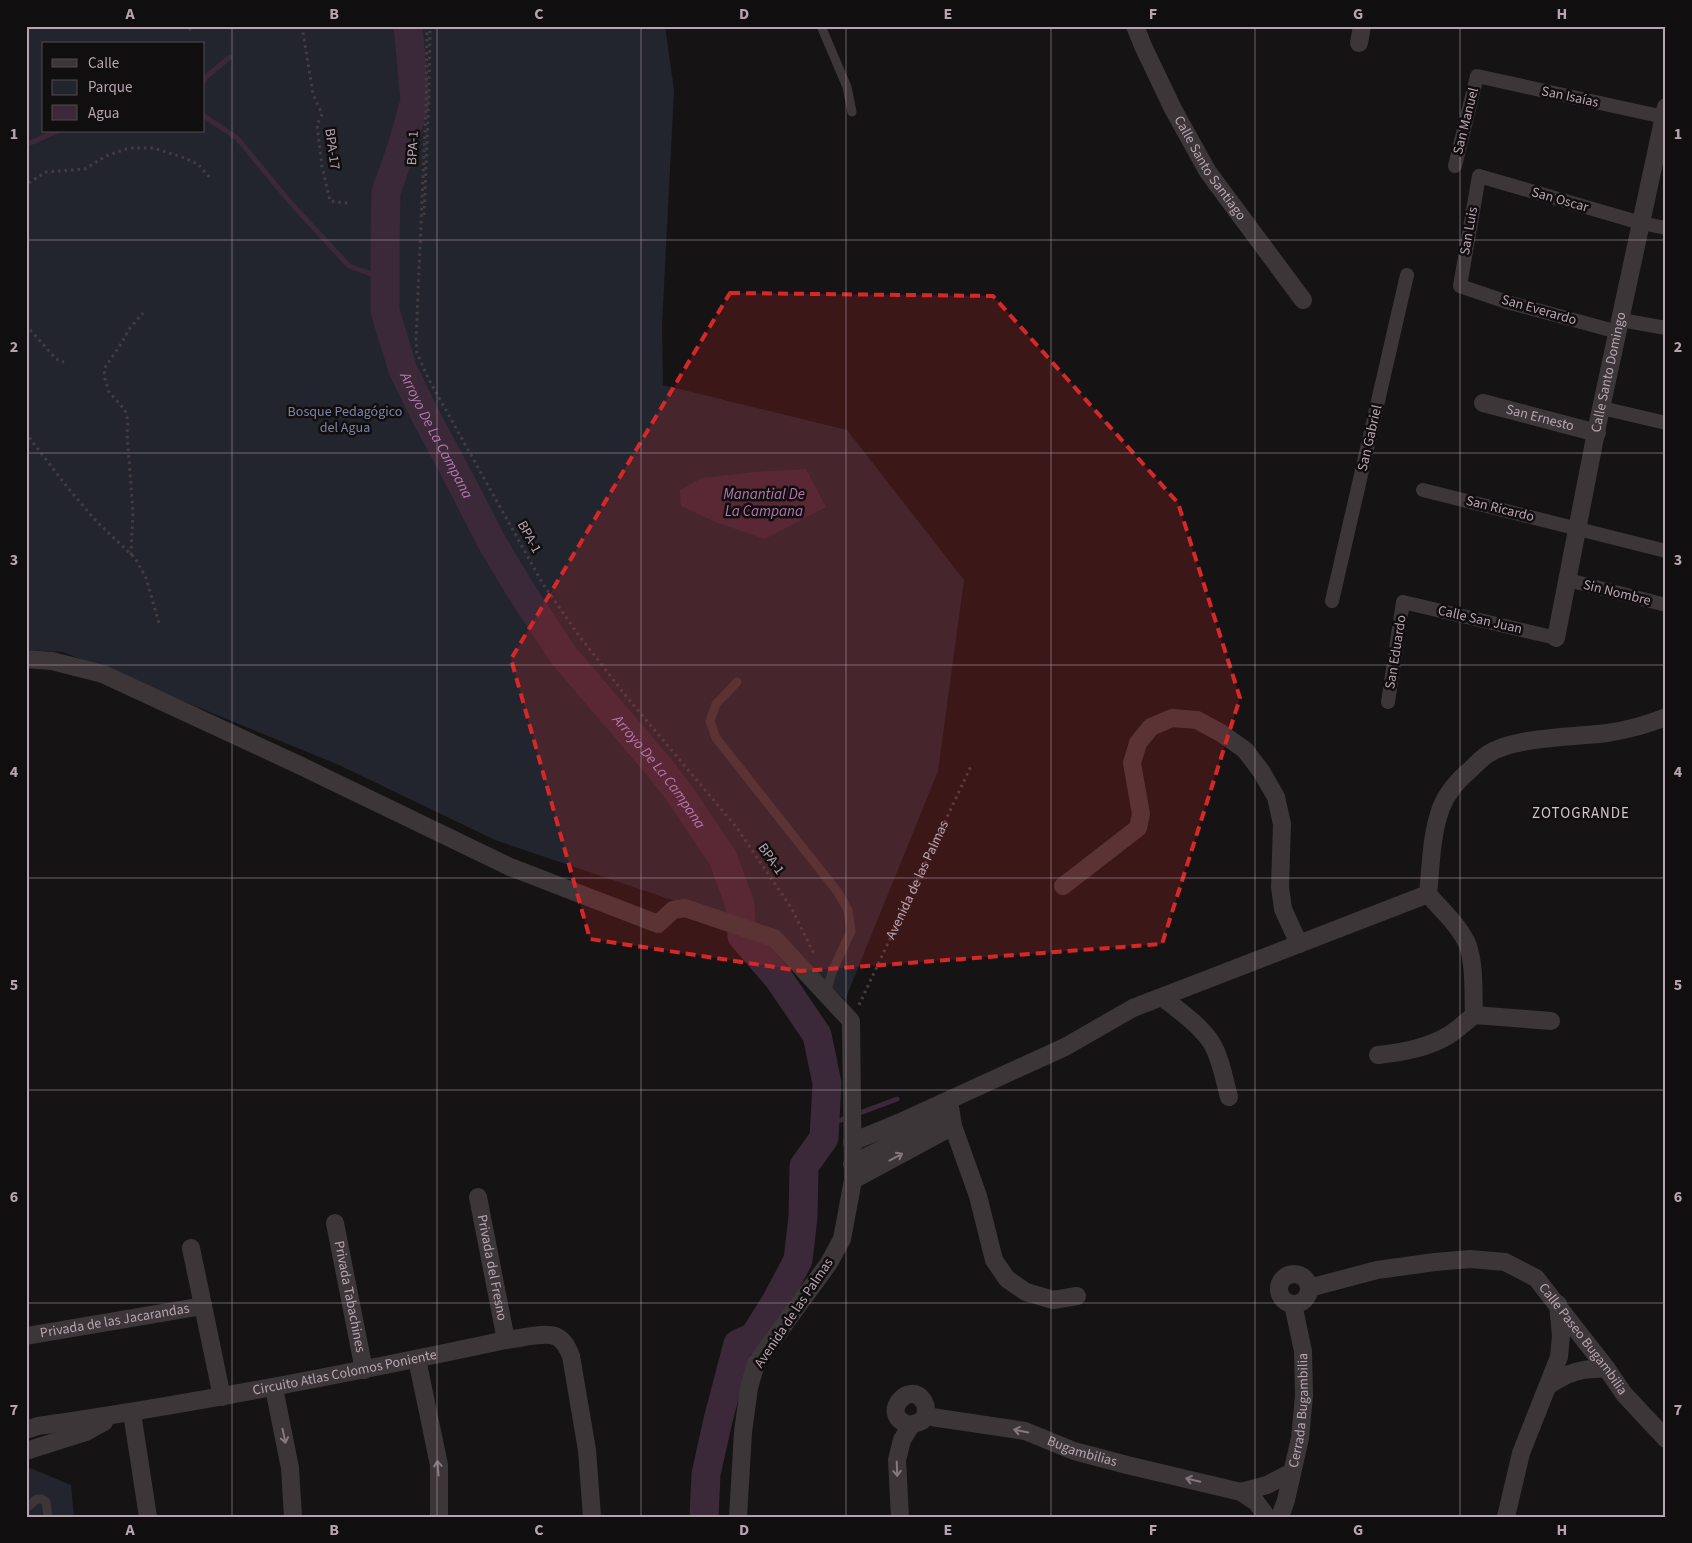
<svg xmlns="http://www.w3.org/2000/svg" width="1692" height="1543" viewBox="0 0 1692 1543" font-family="'Source Sans 3',sans-serif">
<style>
.green{fill:#23252e;fill-rule:evenodd}
.water{fill:#3b2838}
.lines{fill:none;stroke-linecap:round;stroke-linejoin:round}
.stream{stroke:#3b2838;stroke-width:5}
.river{stroke:#3b2838;stroke-width:29}
.path{stroke:#443c41;stroke-width:3;stroke-dasharray:2.5 4;stroke-linecap:butt}
.service{stroke:#3d3639;stroke-width:9}
.pedestrian{stroke:#3d3639;stroke-width:14}
.minor{stroke:#3d3639;stroke-width:18}
.oneway{stroke:#867880}
.marked{fill:#d62828;fill-opacity:0.2;stroke:#d62828;stroke-width:4;stroke-dasharray:10 6;stroke-linejoin:round}
.grid{fill:none;stroke:#b7a4b0;stroke-width:1;stroke-opacity:0.55}
.labels{text-anchor:middle;dominant-baseline:central;stroke-width:5;stroke-linejoin:round;paint-order:stroke}
.street-label{font-size:14px;fill:#b7a4b0;stroke:#110e0f}
.park-label{font-size:14px;fill:#7984a4;stroke:#110e0f}
.water-label{font-size:15px;font-style:italic;fill:#b677ac;stroke:#110e0f}
.neighbourhood-label{font-size:15px;letter-spacing:1px;fill:#d3c5cd;stroke:#110e0f}
.neatline{fill:none;stroke:#b7a4b0;stroke-width:2}
.grid-label{font-size:16px;text-anchor:middle;font-weight:bold;fill:#b7a4b0}
</style>
<rect width="100%" height="100%" fill="#161314"/>
<path class="green" d="M26 26H665L674 90 662 326 663 385 847 430 964 580 938 771 845 1000 773 934 495 840 339 765 63 652 26 650ZM44 44H204V131H44Z
M30 1468 71 1485 74 1517H26V1471Z"/>
<path class="water" d="M806 469 826 507 765 539 715 522 681 506 680 490 702 478 755 472Z"/>
<g class="lines">
<path class="stream" d="M204 81 206 77 230 57
M204 116 237 138 290 202 349 266 385 279
M26 145 57 131
M825 1126 897 1099"/>
<path class="river" id="s1" d="M408 26 415 101 403 144 386 192 385 251V311L403 370 425 415 461 482 490 539 521 591 564 656 659 767 679 793 723 858 740 905 742 936 779 979 817 1035 827 1083 824 1138 804 1166 803 1217 798 1260 777 1300 754 1337 738 1344 718 1420 706 1474 704 1517"/>
<g class="path">
<path d="M302 26 313 94 322 114 317 125 322 166 330 201 348 203"/>
<path d="M427 26 426 107 416 340 417 353 428 378 543 584 577 633 626 696 737 828 792 909 815 956"/>
<path d="M189 30 192 26"/>
<path d="M26 189 30 182 46 172 85 169 106 156 129 148H153L182 157 198 164 211 179"/>
<path d="M424 215 429 96 430 31"/>
<path d="M26 325 56 359 64 362"/>
<path d="M26 432 28 436 68 488 96 521 135 558 146 578 159 623"/>
<path d="M131 555 133 512 127 434 128 421 125 410 109 392 105 379 104 369 119 347 130 328 143 313"/>
<path id="s2" d="M859 1005 971 766"/>
</g>
<path class="service" d="M821 26 847 87 852 112
M737 682 716 704 710 721 716 738 837 891 848 910 851 931 832 972 826 994
M26 1508 37 1499H42L46 1502 48 1517"/>
<path class="pedestrian" d="M1455 166 1477 76 1664 117
M1621 320 1666 328
M1618 332 1507 302 1460 286 1479 176 1641 223 1666 228
M1602 408 1666 423
M1423 490 1666 551
M1568 580 1666 605
M1332 601 1407 275
M1388 702 1403 602 1556 638"/>
<g class="minor">
<path id="s3" d="M1135 26 1143 46 1173 109 1208 172 1303 300"/>
<path d="M1359 43 1362 26"/>
<path id="s4" d="M1483 403 1597 433"/>
<path id="s5" d="M1556 638 1597 427 1666 107"/>
<path d="M26 659 52 661 103 674 299 765 510 867 658 924 673 910 685 908 774 938 851 1021 853 1180 842 1239 829 1263 756 1363 749 1388 743 1432 738 1517"/>
<path d="M1063 886 1138 828 1141 814 1132 763 1138 743 1151 727 1172 718 1197 720 1221 733 1245 750 1261 771 1276 797 1282 824 1280 887 1283 909 1299 944"/>
<path d="M1428 894C1441 910 1461 927 1468 946 1475 967 1473 993 1474 1015"/>
<path d="M1162 997C1178 1010 1199 1024 1211 1042 1221 1058 1224 1079 1229 1097"/>
<path d="M1378 1055C1403 1052 1428 1048 1449 1035 1458 1029 1466 1022 1474 1015L1551 1021"/>
<path d="M949 1101 953 1126 978 1196 994 1260 1007 1279 1026 1292 1053 1300 1077 1296"/>
<path d="M852 1142 903 1121 1065 1047 1133 1008 1428 894C1431 866 1431 835 1441 808 1447 792 1458 780 1471 769 1476 764 1482 758 1488 754 1513 737 1576 737 1607 733 1628 730 1646 725 1666 717"/>
<path d="M852 1164 950 1115"/>
<path d="M853 1180 953 1126"/>
<path id="s6" d="M478 1197 506 1340"/>
<path id="s7" d="M335 1223 364 1370"/>
<path d="M191 1248 222 1397"/>
<circle cx="1294" cy="1289" r="15"/>
<path id="s8" d="M1309 1288 1377 1270 1435 1262 1470 1259 1505 1262 1536 1278 1607 1369 1624 1394 1666 1439"/>
<path id="s9" d="M26 1336 203 1306"/>
<path d="M417 1359 439 1465V1517"/>
<path d="M1548 1386C1568 1372 1582 1368 1607 1369"/>
<path d="M274 1388 290 1468 293 1517"/>
<path d="M132 1413 148 1517"/>
<path id="s10" d="M925 1416 1025 1431 1074 1451 1127 1465 1241 1492 1256 1502 1267 1517"/>
<path id="s11" d="M26 1430 38 1426C195 1404 351 1373 506 1340 519 1339 546 1331 557 1337 565 1341 568 1349 571 1356L587 1450 592 1517"/>
<path d="M26 1451 86 1432 104 1422"/>
<path d="M1241 1492 1267 1485 1292 1472"/>
<path d="M900 1517 897 1460 902 1440 911 1425 922 1421C926 1415 928 1409 924 1402 910 1377 876 1417 911 1425"/>
<path id="s12" d="M1280 1517 1286 1500 1300 1438 1304 1396 1303 1351 1293 1304"/>
<path d="M1506 1517 1521 1453 1559 1357 1561 1336 1558 1304"/>
</g>
</g>
<defs><path id="oneway-shaft" d="M-6 0H5M1.5-3L5.5 0L1.5 3" fill="none" stroke-width="1.6" stroke-linecap="round" stroke-linejoin="round" transform="scale(1.25)"/></defs>
<g class="oneway">
<use href="#oneway-shaft" transform="translate(896 1157) rotate(-28)"/>
<use href="#oneway-shaft" transform="translate(1021 1431) rotate(-168)"/>
<use href="#oneway-shaft" transform="translate(284 1436) rotate(78)"/>
<use href="#oneway-shaft" transform="translate(438 1468) rotate(-94)"/>
<use href="#oneway-shaft" transform="translate(897 1469) rotate(88)"/>
<use href="#oneway-shaft" transform="translate(1193 1480) rotate(-167)"/>
</g>
<path class="marked" d="M730 293 993 296 1178 503 1240 698 1162 944 801 971 590 939 511 659Z"/>
<path class="grid" d="M232 26V1517M437 26V1517M641 26V1517M846 26V1517M1051 26V1517M1255 26V1517M1460 26V1517M26 240H1666M26 453H1666M26 665H1666M26 878H1666M26 1090H1666M26 1303H1666"/>
<g class="labels">
<g class="street-label">
<text transform="translate(1570 97) rotate(12)">San Isaías</text>
<text transform="translate(1466 121) rotate(-76)">San Manuel</text>
<text transform="translate(413 148) rotate(-87)">BPA-1</text>
<text transform="translate(332 149) rotate(82)">BPA-17</text>
<text stroke="none"><textPath href="#s3" startOffset="161">Calle Santo Santiago</textPath></text>
<text transform="translate(1560 200) rotate(16)">San Oscar</text>
<text transform="translate(1469 231) rotate(-80)">San Luis</text>
<text transform="translate(1539 310) rotate(16)">San Everardo</text>
<text stroke="none"><textPath href="#s5" startOffset="271">Calle Santo Domingo</textPath></text>
<text stroke="none"><textPath href="#s4" startOffset="59">San Ernesto</textPath></text>
<text transform="translate(1370 438) rotate(-77)">San Gabriel</text>
<text transform="translate(1500 509) rotate(14)">San Ricardo</text>
<text transform="translate(529 537) rotate(61)">BPA-1</text>
<text transform="translate(1617 593) rotate(14)">Sin Nombre</text>
<text transform="translate(1480 620) rotate(13)">Calle San Juan</text>
<text transform="translate(1396 652) rotate(-81)">San Eduardo</text>
<text transform="translate(771 859) rotate(55)">BPA-1</text>
<text stroke="none"><textPath href="#s2" startOffset="138">Avenida de las Palmas</textPath></text>
<text stroke="none"><textPath href="#s6" startOffset="72">Privada del Fresno</textPath></text>
<text stroke="none"><textPath href="#s7" startOffset="75">Privada Tabachines</textPath></text>
<text transform="translate(794 1313) rotate(-56)">Avenida de las Palmas</text>
<text stroke="none"><textPath href="#s9" startOffset="90">Privada de las Jacarandas</textPath></text>
<text stroke="none"><textPath href="#s8" startOffset="311">Calle Paseo Bugambilia</textPath></text>
<text stroke="none"><textPath href="#s11" startOffset="324">Circuito Atlas Colomos Poniente</textPath></text>
<text stroke="none"><textPath href="#s12" startOffset="109">Cerrada Bugambilia</textPath></text>
<text stroke="none"><textPath href="#s10" startOffset="162">Bugambilias</textPath></text>
</g>
<g class="park-label">
<text x="345" y="412">Bosque Pedagógico<tspan x="345" dy="16">del Agua</tspan></text>
</g>
<g class="water-label">
<text stroke="none"><textPath href="#s1" startOffset="425">Arroyo De La Campana</textPath></text>
<text x="764" y="494">Manantial De<tspan x="764" dy="17">La Campana</tspan></text>
<text stroke="none"><textPath href="#s1" startOffset="830">Arroyo De La Campana</textPath></text>
</g>
<g class="neighbourhood-label">
<text x="1581" y="813">ZOTOGRANDE</text>
</g>
</g>
<rect width="1692" height="1543" fill="none" stroke="#110e0f" stroke-width="55"/>
<rect x="42" y="42" width="162" height="90" fill="#110e0f" stroke="#534a4f"/>
<rect x="52" y="59" width="25" height="8" fill="#3d3639" stroke="#534a4f"/>
<text x="88" y="68" font-size="15" fill="#b7a4b0">Calle</text>
<rect x="52" y="80" width="25" height="15" fill="#23252e" stroke="#534a4f"/>
<text x="88" y="92" font-size="15" fill="#b7a4b0">Parque</text>
<rect x="52" y="105" width="25" height="15" fill="#3b2838" stroke="#534a4f"/>
<text x="88" y="118" font-size="15" fill="#b7a4b0">Agua</text>
<rect x="28" y="28" width="1636" height="1488" class="neatline"/>
<g class="grid-label">
<text x="130" y="19">A</text>
<text x="334" y="19">B</text>
<text x="539" y="19">C</text>
<text x="744" y="19">D</text>
<text x="948" y="19">E</text>
<text x="1153" y="19">F</text>
<text x="1358" y="19">G</text>
<text x="1562" y="19">H</text>
<text x="14" y="139">1</text>
<text x="1678" y="139">1</text>
<text x="14" y="352">2</text>
<text x="1678" y="352">2</text>
<text x="14" y="565">3</text>
<text x="1678" y="565">3</text>
<text x="14" y="777">4</text>
<text x="1678" y="777">4</text>
<text x="14" y="990">5</text>
<text x="1678" y="990">5</text>
<text x="14" y="1202">6</text>
<text x="1678" y="1202">6</text>
<text x="14" y="1415">7</text>
<text x="1678" y="1415">7</text>
<text x="130" y="1535">A</text>
<text x="334" y="1535">B</text>
<text x="539" y="1535">C</text>
<text x="744" y="1535">D</text>
<text x="948" y="1535">E</text>
<text x="1153" y="1535">F</text>
<text x="1358" y="1535">G</text>
<text x="1562" y="1535">H</text>
</g>
</svg>
